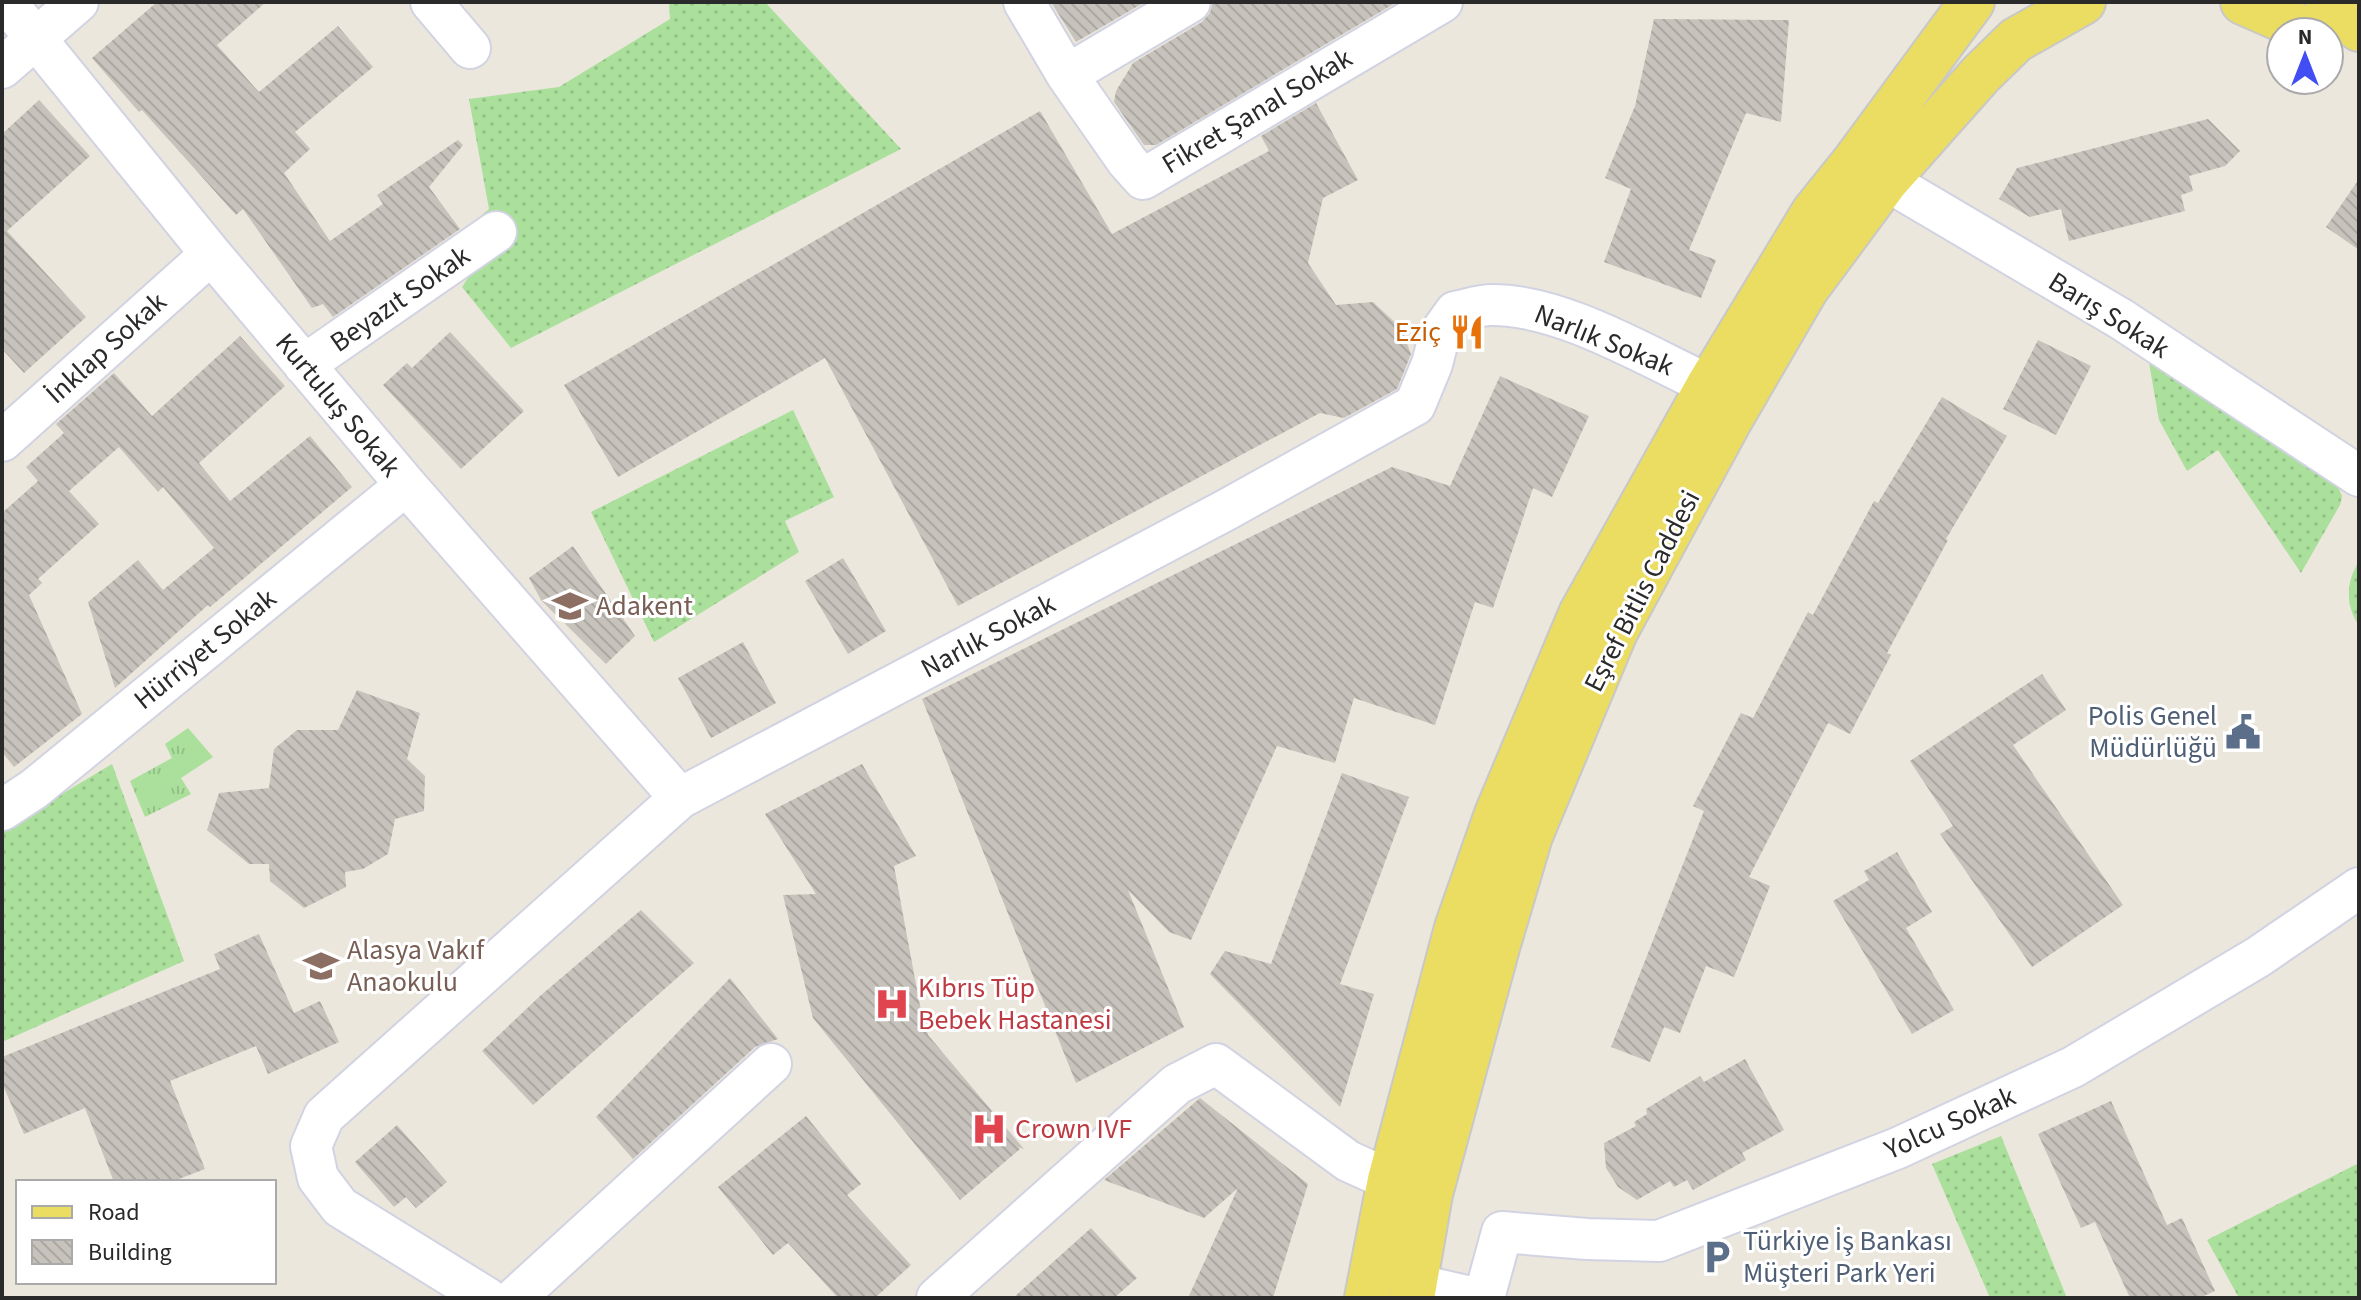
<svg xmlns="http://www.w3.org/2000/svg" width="2361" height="1300" viewBox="0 0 2361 1300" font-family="'Source Sans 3',sans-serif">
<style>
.grass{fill:url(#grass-dots)}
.park{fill:url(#park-tufts)}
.building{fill:url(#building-back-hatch)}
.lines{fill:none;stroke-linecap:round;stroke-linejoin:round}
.street-casing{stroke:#d2d3e2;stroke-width:44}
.primary-casing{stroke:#c8c8c8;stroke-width:48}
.street{stroke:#fff;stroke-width:40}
.primary{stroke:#ebdc62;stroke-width:44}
.labels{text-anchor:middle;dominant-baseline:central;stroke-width:6;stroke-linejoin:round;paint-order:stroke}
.street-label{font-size:28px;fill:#2a2a2a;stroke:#fff}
.food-label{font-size:28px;fill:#c56008;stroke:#fff;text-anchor:end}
.education-label{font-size:28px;fill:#785e54;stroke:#fff;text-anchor:start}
.service-label{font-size:28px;fill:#4e5e75;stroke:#fff;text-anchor:end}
.health-label{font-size:28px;fill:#be3a42;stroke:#fff;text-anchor:start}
</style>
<defs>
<pattern id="grass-dots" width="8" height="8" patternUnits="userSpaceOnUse" patternTransform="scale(2)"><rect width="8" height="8" fill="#aae09b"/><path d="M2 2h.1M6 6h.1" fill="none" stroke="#92c086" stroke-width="1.8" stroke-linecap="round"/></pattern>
<pattern id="park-tufts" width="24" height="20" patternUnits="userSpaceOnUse" patternTransform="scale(2)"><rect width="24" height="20" fill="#aae09b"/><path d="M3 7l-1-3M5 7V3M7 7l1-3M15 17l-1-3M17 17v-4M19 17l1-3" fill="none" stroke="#92c086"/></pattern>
<pattern id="building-back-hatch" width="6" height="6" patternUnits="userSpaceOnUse" patternTransform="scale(2)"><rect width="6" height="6" fill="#c7c3bc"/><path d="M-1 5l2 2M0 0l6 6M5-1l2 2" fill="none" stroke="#aba8a2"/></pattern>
</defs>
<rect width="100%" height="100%" fill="#ebe7dc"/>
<path class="grass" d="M669 2H765L901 149 511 348 462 287 476 266 466 229 489 209 469 99 559 87 670 19Z
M2148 357 2338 487 2342 496 2340 505 2301 573 2218 450 2187 471 2159 420Z
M793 410 834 497 785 521 799 552 654 642 591 512Z
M2359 562V625C2345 607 2346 580 2359 562Z
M112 764 184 961 2 1042V830Z
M2001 1136 2067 1298H1990L1932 1164Z
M2359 1163V1298H2239L2207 1240Z"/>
<path class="park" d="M188 728 213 757 181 778 191 794 145 817 130 781 172 758 165 744Z"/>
<path class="building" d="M157 2H266L217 45 259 92 338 26 373 67 295 132 310 149 284 173 330 241 383 204 377 195 458 140 463 145 429 187 460 229 333 317 323 304 312 308 243 209 236 215 142 110 139 112 92 58Z
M1051 2H1145L1076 42Z
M1213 2H1397L1156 145H1144L1114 102 1116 91 1133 63 1202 22 1210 13Z
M1654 19 1789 20 1781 122 1746 113 1689 250 1716 260 1701 298 1604 262 1631 189 1605 178 1635 106Z
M39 100 90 156 7 231 86 317 24 373 2 349V134Z
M1316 103 1358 180 1323 198 1308 263 1336 305 1373 302 1401 328 1411 354 1397 389 1344 418 1320 413 958 606 825 358 618 477 564 385 1040 111 1112 234 1269 151 1261 136Z
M2208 119 2240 151 2225 166 2189 176 2193 191 2181 195 2185 211 2069 241 2061 209 2030 217 1999 199 2017 168Z
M2359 179V250L2326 227Z
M450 332 524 411 461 469 383 385 407 363 412 368Z
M240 336 285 386 199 463 230 501 310 436 352 487 210 607 208 605 115 688 88 602 138 560 163 590 214 548 163 487 158 492 119 447 69 491 99 524 38 579 42 583 29 595 82 714 14 767 2 752V513L38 481 26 467 64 433 56 424 114 373 152 416Z
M2038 340 2091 366 2056 435 2003 409Z
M1500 376 1589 416 1552 497 1533 488 1493 608 1475 602 1435 725 1354 698 1335 763 1277 746 1191 940 1169 932 1128 890 1184 1027 1076 1083 922 699 1392 467 1450 486Z
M1942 397 2007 436 1946 539 1948 540 1887 653 1891 655 1850 734 1828 723 1749 877 1770 886 1734 977 1706 966 1680 1033 1664 1027 1650 1062 1611 1047 1704 811 1693 806 1741 713 1753 718 1808 612 1813 615 1874 501 1878 503Z
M573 546 635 636 606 664 541 600 529 578Z
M843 558 886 631 848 654 805 581Z
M743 642 776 703 711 738 678 678Z
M2042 674 2066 710 2013 745 2123 905 2032 967 1940 834 1953 826 1910 761Z
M357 690 420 713 407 759 425 776 424 811 395 819 388 854 363 869 345 872 346 887 304 908 270 881 269 864H249L207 830 219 793 269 788 274 749 297 730H338Z
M862 764 916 856 894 866 920 1006 928 1035 1024 1149 1018 1147 1020 1149 960 1200 813 1018 783 895 816 894 765 814Z
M1342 773 1409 797 1340 984 1374 994 1340 1107 1210 974 1225 951 1271 964Z
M1897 852 1932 912 1906 928 1954 1010 1912 1034 1833 901 1869 880 1864 871Z
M641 910 694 963 533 1105 482 1051 540 996Z
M259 934 294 1013 320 1001 339 1042 268 1074 256 1046 170 1081 205 1169 171 1182H114L85 1108 24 1134 2 1083V1057L220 969 214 954Z
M730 978 778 1039 755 1047 633 1159 596 1117Z
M1745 1059 1784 1130 1742 1153 1746 1160 1693 1190 1687 1180 1674 1187 1670 1181 1637 1200 1618 1187 1606 1168 1604 1143 1636 1126 1634 1122 1647 1114 1646 1109 1700 1076 1704 1082Z
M1200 1098 1308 1184 1273 1298H1188L1238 1188 1204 1218 1104 1180Z
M2111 1101 2167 1225 2182 1218 2215 1291 2199 1298H2130L2095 1222 2081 1228 2038 1134Z
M806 1116 861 1184 847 1195 911 1265 875 1298H838L788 1243 773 1255 718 1187Z
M397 1125 447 1182 416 1208 406 1197 394 1207 355 1162Z
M1091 1228 1137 1278 1114 1298H1013Z"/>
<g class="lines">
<g class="street-casing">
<path id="street" d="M6 2 211 254 406 485 680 798
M431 2 470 48
M1024 2 1067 75 1190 2
M2 68 78 2
M1067 75 1127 161 1143 179 1442 2
M1860 165 2121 319 2359 476
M304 365 496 232
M2 441 211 254
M2 810 34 789 406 485
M1414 1284 1475 1298
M487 1298 340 1207 318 1178 311 1146 324 1116 680 798 1226 510 1415 405 1432 364 1440 333 1455 312C1467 310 1479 305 1491 305 1561 304 1646 356 1709 385
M515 1298 771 1064
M937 1298 1177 1084 1216 1064 1348 1161 1390 1180 1419 1190
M1484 1298 1502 1232 1587 1239 1659 1241 1898 1148 2073 1067 2258 957 2359 888"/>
</g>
<g class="primary-casing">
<path id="primary" d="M2243 2 2311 32
M2328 2 2359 29
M1367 1298 1390 1180 1457 928 1497 814 1581 614 1709 385 1814 212 1855 161 1972 2
M1412 1298 1430 1194 1498 944 1530 836 1615 632 1728 423 1806 289 1886 181 1981 74 2016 40 2083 2"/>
</g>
<use href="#street" class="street"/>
<use href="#primary" class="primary"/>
</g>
<defs>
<g id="restaurant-bare" transform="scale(2.76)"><path d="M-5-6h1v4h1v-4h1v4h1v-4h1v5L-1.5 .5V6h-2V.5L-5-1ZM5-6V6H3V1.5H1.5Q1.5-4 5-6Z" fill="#e8710a" stroke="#fff" stroke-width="2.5" paint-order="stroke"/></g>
<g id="university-bare" transform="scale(2.76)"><path d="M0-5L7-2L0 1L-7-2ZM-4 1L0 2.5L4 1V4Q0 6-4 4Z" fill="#8d6e63" stroke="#fff" stroke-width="2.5" paint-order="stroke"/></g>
<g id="civic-bare" transform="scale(2.76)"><path d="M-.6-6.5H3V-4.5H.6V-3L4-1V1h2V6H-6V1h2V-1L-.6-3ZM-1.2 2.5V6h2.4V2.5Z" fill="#5c6f8a" stroke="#fff" stroke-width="2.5" paint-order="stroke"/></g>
<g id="school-bare" transform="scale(2.76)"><path d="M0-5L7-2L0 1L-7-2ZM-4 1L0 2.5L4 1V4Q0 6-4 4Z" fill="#8d6e63" stroke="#fff" stroke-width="2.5" paint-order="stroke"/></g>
<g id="hospital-bare" transform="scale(2.76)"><path d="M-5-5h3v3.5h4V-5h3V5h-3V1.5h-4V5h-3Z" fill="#e0444e" stroke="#fff" stroke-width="2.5" paint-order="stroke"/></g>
<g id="parking-bare" transform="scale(2.76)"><path d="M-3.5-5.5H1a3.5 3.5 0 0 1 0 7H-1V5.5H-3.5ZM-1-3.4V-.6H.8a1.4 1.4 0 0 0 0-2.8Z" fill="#5c6f8a" stroke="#fff" stroke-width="2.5" paint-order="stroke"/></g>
</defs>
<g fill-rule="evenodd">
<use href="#restaurant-bare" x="1467" y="332"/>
<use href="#university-bare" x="570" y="606"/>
<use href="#civic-bare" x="2243" y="732"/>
<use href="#school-bare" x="321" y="966"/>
<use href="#hospital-bare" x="892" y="1004"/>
<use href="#hospital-bare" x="989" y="1129"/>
<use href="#parking-bare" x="1717" y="1257"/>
</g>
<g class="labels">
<g class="street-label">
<text transform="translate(1257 111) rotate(-31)">Fikret Şanal Sokak</text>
<text transform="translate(400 299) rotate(-35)">Beyazıt Sokak</text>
<text transform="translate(2109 315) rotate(32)">Barış Sokak</text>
<text transform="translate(1604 340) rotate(22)">Narlık Sokak</text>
<text transform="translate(106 348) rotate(-42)">İnklap Sokak</text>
<text transform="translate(338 405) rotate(50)">Kurtuluş Sokak</text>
<text transform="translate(1642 591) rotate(-63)">Eşref Bitlis Caddesi</text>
<text transform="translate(988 636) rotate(-28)">Narlık Sokak</text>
<text transform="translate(205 649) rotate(-39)">Hürriyet Sokak</text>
<text transform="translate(1950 1123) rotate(-24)">Yolcu Sokak</text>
</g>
<g class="food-label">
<text x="1441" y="332">Eziç</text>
</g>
<g class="education-label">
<text x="596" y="606">Adakent</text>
<text x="347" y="950">Alasya Vakıf<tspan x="347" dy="32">Anaokulu</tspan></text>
</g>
<g class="service-label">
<text x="2217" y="716">Polis Genel<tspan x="2217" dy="32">Müdürlüğü</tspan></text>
<text x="1743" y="1241" text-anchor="start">Türkiye İş Bankası<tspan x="1743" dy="32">Müşteri Park Yeri</tspan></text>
</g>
<g class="health-label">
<text x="918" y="988">Kıbrıs Tüp<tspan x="918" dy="32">Bebek Hastanesi</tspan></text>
<text x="1015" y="1129">Crown IVF</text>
</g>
</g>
<rect width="2361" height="1300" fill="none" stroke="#2a2a2a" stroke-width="8"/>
<rect x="16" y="1180" width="260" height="104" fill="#ffffff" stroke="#aaaaaa" stroke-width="2"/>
<rect x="32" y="1206" width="40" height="12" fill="#ebdc62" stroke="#aaaaaa" stroke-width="2"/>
<text x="88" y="1220" font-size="24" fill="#2a2a2a">Road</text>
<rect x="32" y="1240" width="40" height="24" fill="url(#building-back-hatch)" stroke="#aaaaaa" stroke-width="2"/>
<text x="88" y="1260" font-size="24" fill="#2a2a2a">Building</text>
<g transform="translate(2305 56)"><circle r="38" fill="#ffffff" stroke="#aaaaaa" stroke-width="2"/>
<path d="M0-6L14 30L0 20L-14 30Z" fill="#424df3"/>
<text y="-12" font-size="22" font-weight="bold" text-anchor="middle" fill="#2a2a2a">N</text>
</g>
</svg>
